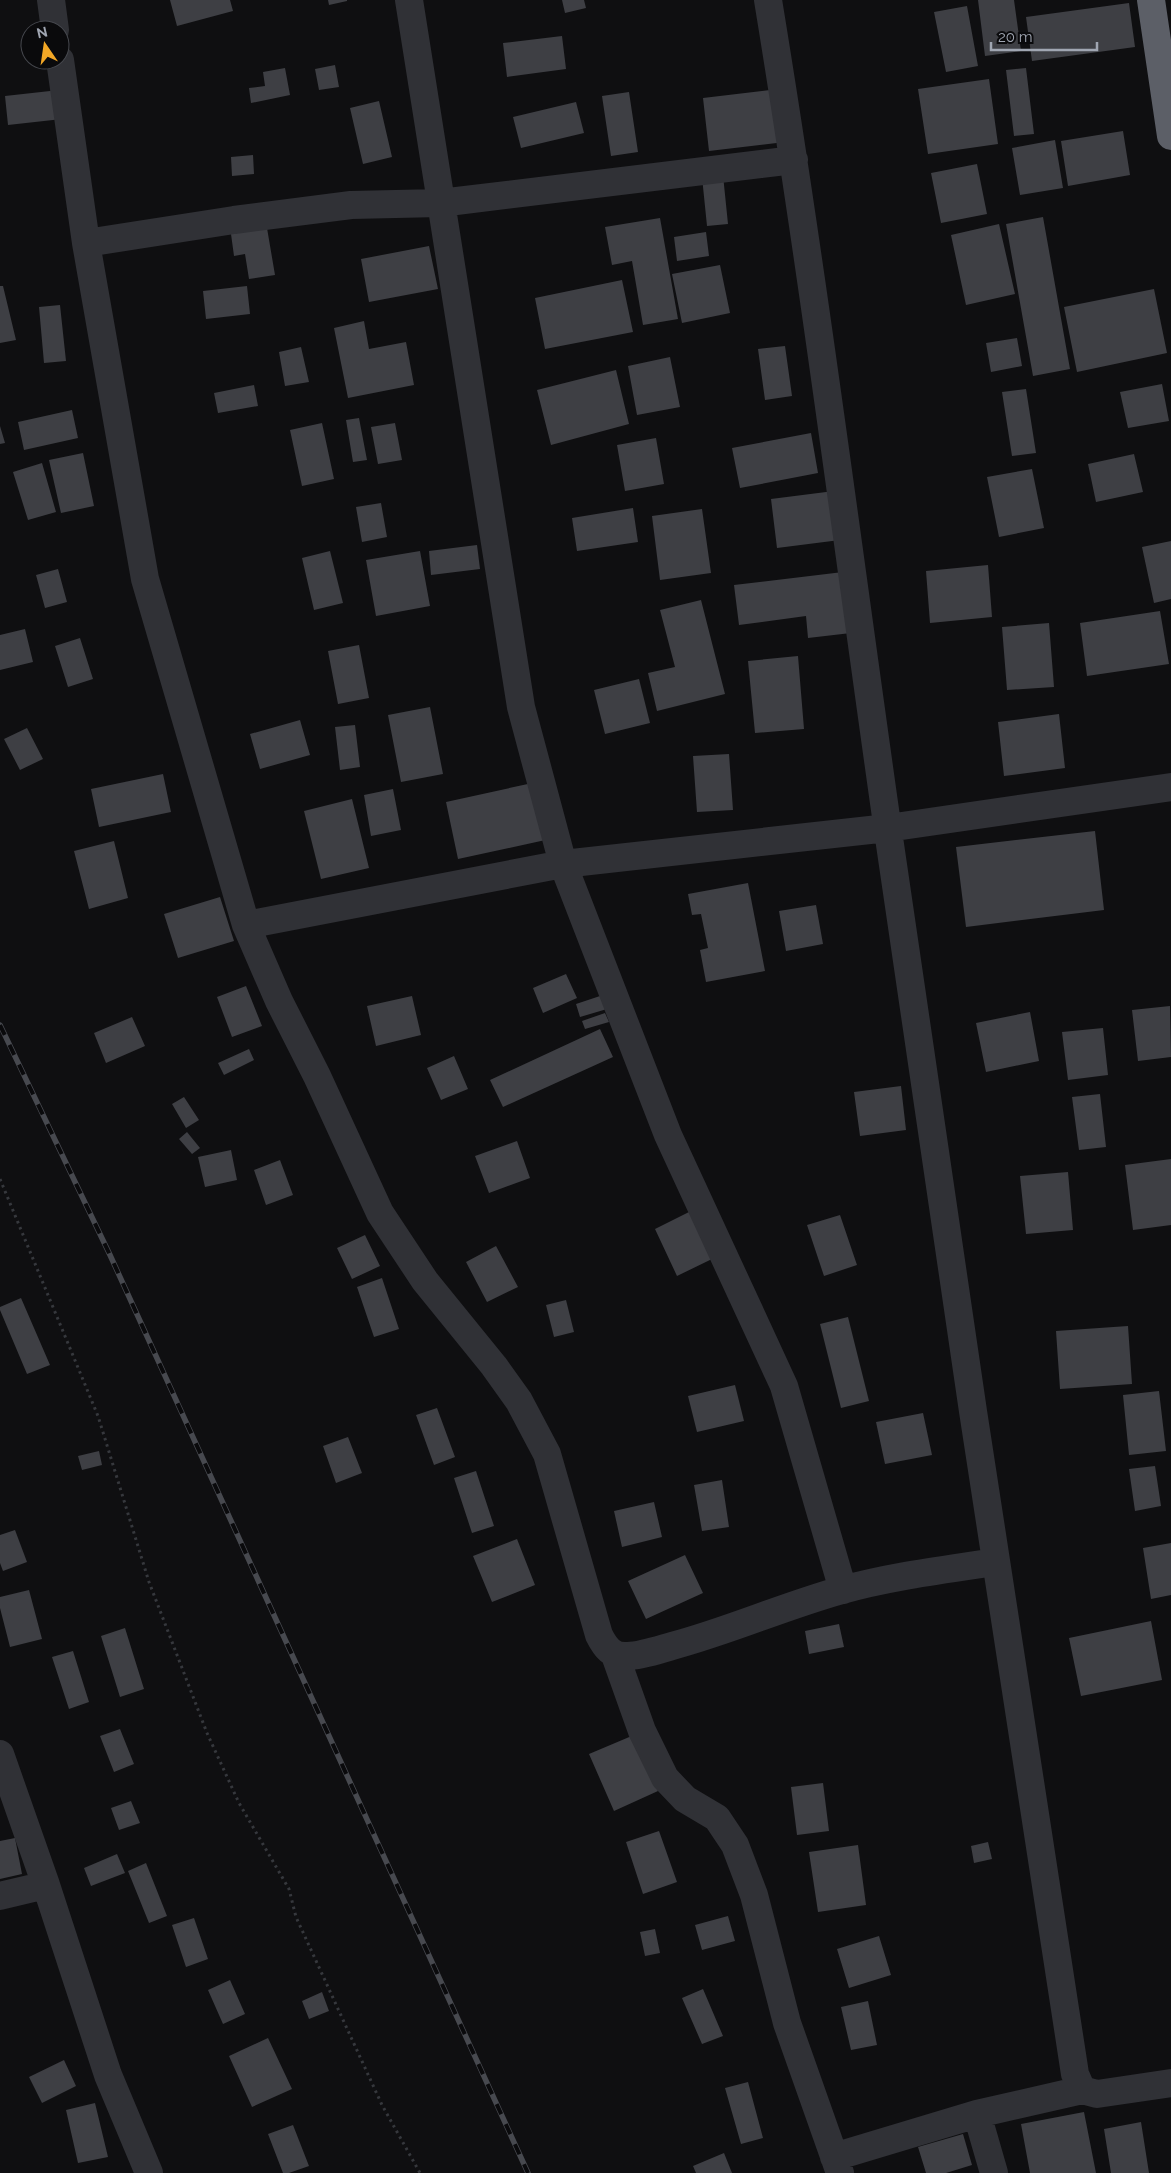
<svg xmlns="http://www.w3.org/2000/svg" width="1171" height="2173" viewBox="0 0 1171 2173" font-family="Raleway,sans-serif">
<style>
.building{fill:#3e3f44}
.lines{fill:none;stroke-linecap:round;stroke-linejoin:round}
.path{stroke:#36383d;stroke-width:3;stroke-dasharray:2.5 4;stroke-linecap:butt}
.minor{stroke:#303136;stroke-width:28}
.highway{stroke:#5c5f67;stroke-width:28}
.rail-casing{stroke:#47494f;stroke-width:5.5}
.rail{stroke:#0a0a0c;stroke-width:4;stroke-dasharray:11;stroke-linecap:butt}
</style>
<rect width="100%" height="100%" fill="#0f0f11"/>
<path class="building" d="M170 0H230L233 11 177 26Z
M328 0H347V1L329 5Z
M562 0H584L586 8 565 13Z
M978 0H1014L1021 51 985 56Z
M1129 3 1135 47 1032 61 1026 17Z
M967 6 978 66 946 72 934 12Z
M562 36 566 69 507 77 503 43Z
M335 65 339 87 319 90 315 69Z
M285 68 290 95 251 103 249 88 265 86 263 72Z
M1026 68 1034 134 1014 136 1006 70Z
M989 79 998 144 928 154 918 89Z
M778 89 785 142 709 151 703 98Z
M59 90 62 119 8 125 5 96Z
M629 92 638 152 611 156 602 96Z
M379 101 392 157 363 164 350 108Z
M576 102 584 133 521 148 513 117Z
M1123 131 1130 175 1068 186 1061 141Z
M1055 140 1063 188 1020 195 1012 148Z
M253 155 254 174 232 176 231 157Z
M977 164 987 214 941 223 931 173Z
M723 175 728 224 707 226 702 177Z
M1043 217 1070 369 1033 376 1006 224Z
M660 218 678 319 643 325 632 261 612 265 605 227Z
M999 224 1015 294 966 305 951 235Z
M267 228 275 275 249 279 245 254 234 256 231 234Z
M706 232 709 256 677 261 674 237Z
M429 246 438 289 369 302 361 259Z
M720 265 730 313 682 323 672 274Z
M622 280 633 332 545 349 535 298Z
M0 286H3L16 340 0 343Z
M247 286 250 314 206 319 203 291Z
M1154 289 1167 353 1077 372 1064 307Z
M60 305 66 361 44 363 39 307Z
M364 321 369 349 406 342 414 385 348 398 334 328Z
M1017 338 1022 366 991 372 986 343Z
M785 346 792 396 765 400 758 349Z
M301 347 309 382 285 386 279 352Z
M670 357 680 407 637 415 628 366Z
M616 370 629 424 551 445 537 390Z
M1162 384 1169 421 1128 428 1120 392Z
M254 385 258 406 218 413 214 393Z
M1026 389 1036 453 1012 456 1002 392Z
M72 410 78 438 24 450 18 422Z
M359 418 367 460 353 462 346 420Z
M322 423 334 479 302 486 290 430Z
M395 423 402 460 378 464 371 427Z
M0 426 5 443 0 444Z
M811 433 818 473 740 488 732 448Z
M656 438 664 484 625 491 617 445Z
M83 453 94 506 61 513 49 460Z
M1134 454 1143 492 1096 502 1088 464Z
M42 463 56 512 28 520 13 472Z
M1032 469 1044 528 999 537 987 477Z
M834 491 840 540 777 548 771 499Z
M381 503 387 537 362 542 356 507Z
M633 508 638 542 577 551 572 518Z
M702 509 711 573 660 580 652 516Z
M1171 541V599L1154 603 1142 547Z
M477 545 480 569 431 575 429 551Z
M330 551 343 603 314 610 302 558Z
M420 551 430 606 376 616 366 560Z
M988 565 992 617 930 623 926 571Z
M58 569 67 602 45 608 36 575Z
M843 572 851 633 808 638 806 616 739 625 734 585Z
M701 600 725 694 657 711 648 673 675 667 660 610Z
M1160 611 1169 664 1087 676 1080 623Z
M1049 623 1054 687 1007 690 1002 627Z
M25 629 33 662 0 670V635Z
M80 638 93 679 68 687 55 646Z
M359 645 369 698 338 704 328 651Z
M798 656 804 729 755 733 748 661Z
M639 679 650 723 605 734 594 690Z
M430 707 443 774 401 782 388 715Z
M1059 714 1065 768 1004 776 998 722Z
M300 720 310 755 260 769 250 734Z
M355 725 360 767 340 770 335 727Z
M27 728 43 759 20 770 4 739Z
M729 754 733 810 697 812 693 756Z
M163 774 171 812 99 827 91 789Z
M537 782 550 839 458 859 446 802Z
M393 789 401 830 371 836 364 795Z
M352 799 369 868 321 879 304 811Z
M1095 831 1104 910 966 927 956 847Z
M114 841 128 898 89 909 74 851Z
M748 883 765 971 706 982 700 950 708 948 701 914 692 915 688 894Z
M220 897 234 941 178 958 164 914Z
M816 905 823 944 786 951 779 911Z
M566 974 577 998 543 1013 533 988Z
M246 986 262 1026 232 1037 217 997Z
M603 995 607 1009 580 1017 576 1004Z
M412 996 421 1035 376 1046 367 1006Z
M1170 1006 1171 1057 1138 1061 1132 1010Z
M1030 1012 1039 1061 986 1072 976 1023Z
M605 1013 609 1022 585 1029 582 1021Z
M132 1017 145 1046 106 1063 94 1033Z
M1103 1028 1108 1075 1068 1080 1062 1032Z
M600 1029 613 1057 503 1107 490 1080Z
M249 1049 254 1060 224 1075 218 1063Z
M454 1056 468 1089 441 1100 427 1068Z
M901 1086 906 1130 860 1136 854 1092Z
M1100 1094 1106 1147 1079 1150 1072 1097Z
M184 1097 199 1120 186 1128 172 1104Z
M187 1132 200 1148 192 1154 179 1139Z
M517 1141 530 1178 489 1193 475 1156Z
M231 1150 237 1180 205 1187 198 1157Z
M1171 1159V1225L1133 1230 1125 1165Z
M280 1160 293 1195 266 1205 254 1170Z
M1068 1172 1073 1230 1026 1234 1020 1176Z
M689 1212 712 1259 677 1276 655 1229Z
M840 1215 857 1265 824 1276 807 1225Z
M365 1235 380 1266 352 1279 337 1248Z
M496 1246 518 1287 487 1302 466 1262Z
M382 1278 399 1329 374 1337 357 1287Z
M21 1298 50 1365 27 1374 0 1310V1307Z
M566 1300 574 1332 554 1337 546 1305Z
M848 1317 869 1401 841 1408 820 1324Z
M1128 1326 1132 1384 1060 1389 1056 1331Z
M735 1385 744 1421 697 1432 688 1396Z
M1159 1391 1166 1451 1129 1455 1123 1395Z
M437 1408 455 1457 434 1465 416 1415Z
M923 1413 932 1455 885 1464 876 1422Z
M348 1437 362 1473 336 1483 323 1446Z
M99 1451 102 1465 82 1470 78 1456Z
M1155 1466 1161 1506 1135 1511 1129 1469Z
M476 1471 494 1526 472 1533 454 1478Z
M722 1480 729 1527 702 1531 694 1485Z
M654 1502 662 1537 622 1547 614 1511Z
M15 1530 27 1562 3 1571 0 1563V1535Z
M517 1539 535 1585 492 1602 473 1556Z
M1171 1543V1595L1151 1599 1143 1548Z
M685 1555 703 1593 646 1619 628 1581Z
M29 1590 42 1639 10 1647 0 1608V1597Z
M1151 1621 1162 1680 1081 1696 1069 1638Z
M839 1624 844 1647 809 1654 805 1631Z
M125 1628 144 1689 120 1697 101 1636Z
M73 1651 89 1702 69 1709 52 1657Z
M120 1729 134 1764 114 1772 100 1736Z
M634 1735 658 1791 614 1811 589 1754Z
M823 1783 829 1831 797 1835 791 1787Z
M131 1801 140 1823 119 1830 111 1808Z
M659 1831 677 1882 643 1894 626 1842Z
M15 1838 22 1874 0 1879V1841Z
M988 1842 992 1859 974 1863 971 1846Z
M858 1845 866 1905 818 1912 809 1852Z
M117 1854 125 1873 91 1886 84 1868Z
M146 1863 167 1916 149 1923 128 1871Z
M728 1916 735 1941 702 1950 695 1925Z
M194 1918 208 1959 186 1967 172 1925Z
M655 1929 660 1953 645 1956 640 1932Z
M879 1936 891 1975 849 1988 837 1949Z
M230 1980 245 2014 223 2024 208 1990Z
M703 1989 723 2036 702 2044 682 1998Z
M322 1992 329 2011 309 2019 302 2001Z
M868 2001 877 2045 851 2050 841 2007Z
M268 2038 292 2089 252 2107 229 2056Z
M64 2060 76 2086 42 2103 29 2077Z
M748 2082 763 2138 741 2144 725 2088Z
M95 2103 108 2157 78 2163 66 2110Z
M1084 2112 1096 2173H1030L1021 2124Z
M1141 2122 1149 2173H1111L1104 2129Z
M293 2125 309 2166 289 2173H283L268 2134Z
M963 2134 972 2165 946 2173H926L918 2147Z
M724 2153 732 2173H696L693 2166Z"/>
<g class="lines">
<path class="path" d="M0 1179 98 1416 149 1582 207 1733 239 1803 289 1889 296 1917 382 2105 420 2173"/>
<path class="minor" d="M51 0 55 30
M409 0 521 707 563 864 668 1135 784 1386 843 1590
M768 0C813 274 848 549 887 824 946 1241 1010 1658 1075 2074L1082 2090 1097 2094 1171 2083
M60 60 86 243 145 579 246 925 279 1001 317 1076 380 1213 425 1281 494 1366 519 1401 547 1454 599 1635C605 1647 612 1657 627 1656 641 1656 658 1650 672 1646 729 1631 784 1606 842 1590 892 1576 944 1570 995 1562
M86 243 234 220 351 205 440 203 794 160
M246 925 563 864 888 828 1171 787
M615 1655 642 1731 665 1778 685 1799 717 1818 735 1845 754 1895 787 2023 840 2173
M0 1754 46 1885 108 2075 149 2173
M0 1896 46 1885
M977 2114 994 2173
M834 2157 977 2114 1082 2090"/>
<path class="highway" d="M1151 0 1171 136"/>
<g class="rail-casing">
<path id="rail" d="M0 1025 110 1255 528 2173"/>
</g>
<use href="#rail" class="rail"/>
</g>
<g transform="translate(45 45) rotate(347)"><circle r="24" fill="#0a0a0c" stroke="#46484e"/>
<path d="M0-4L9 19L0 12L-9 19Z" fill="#f2a726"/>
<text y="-8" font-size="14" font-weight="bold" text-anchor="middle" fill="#a0a6b2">N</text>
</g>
<path d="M991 42v8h106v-8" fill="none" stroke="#a0a6b2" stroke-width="2.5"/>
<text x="998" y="42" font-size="15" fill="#a0a6b2" stroke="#0a0a0c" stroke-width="4" paint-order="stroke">20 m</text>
</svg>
